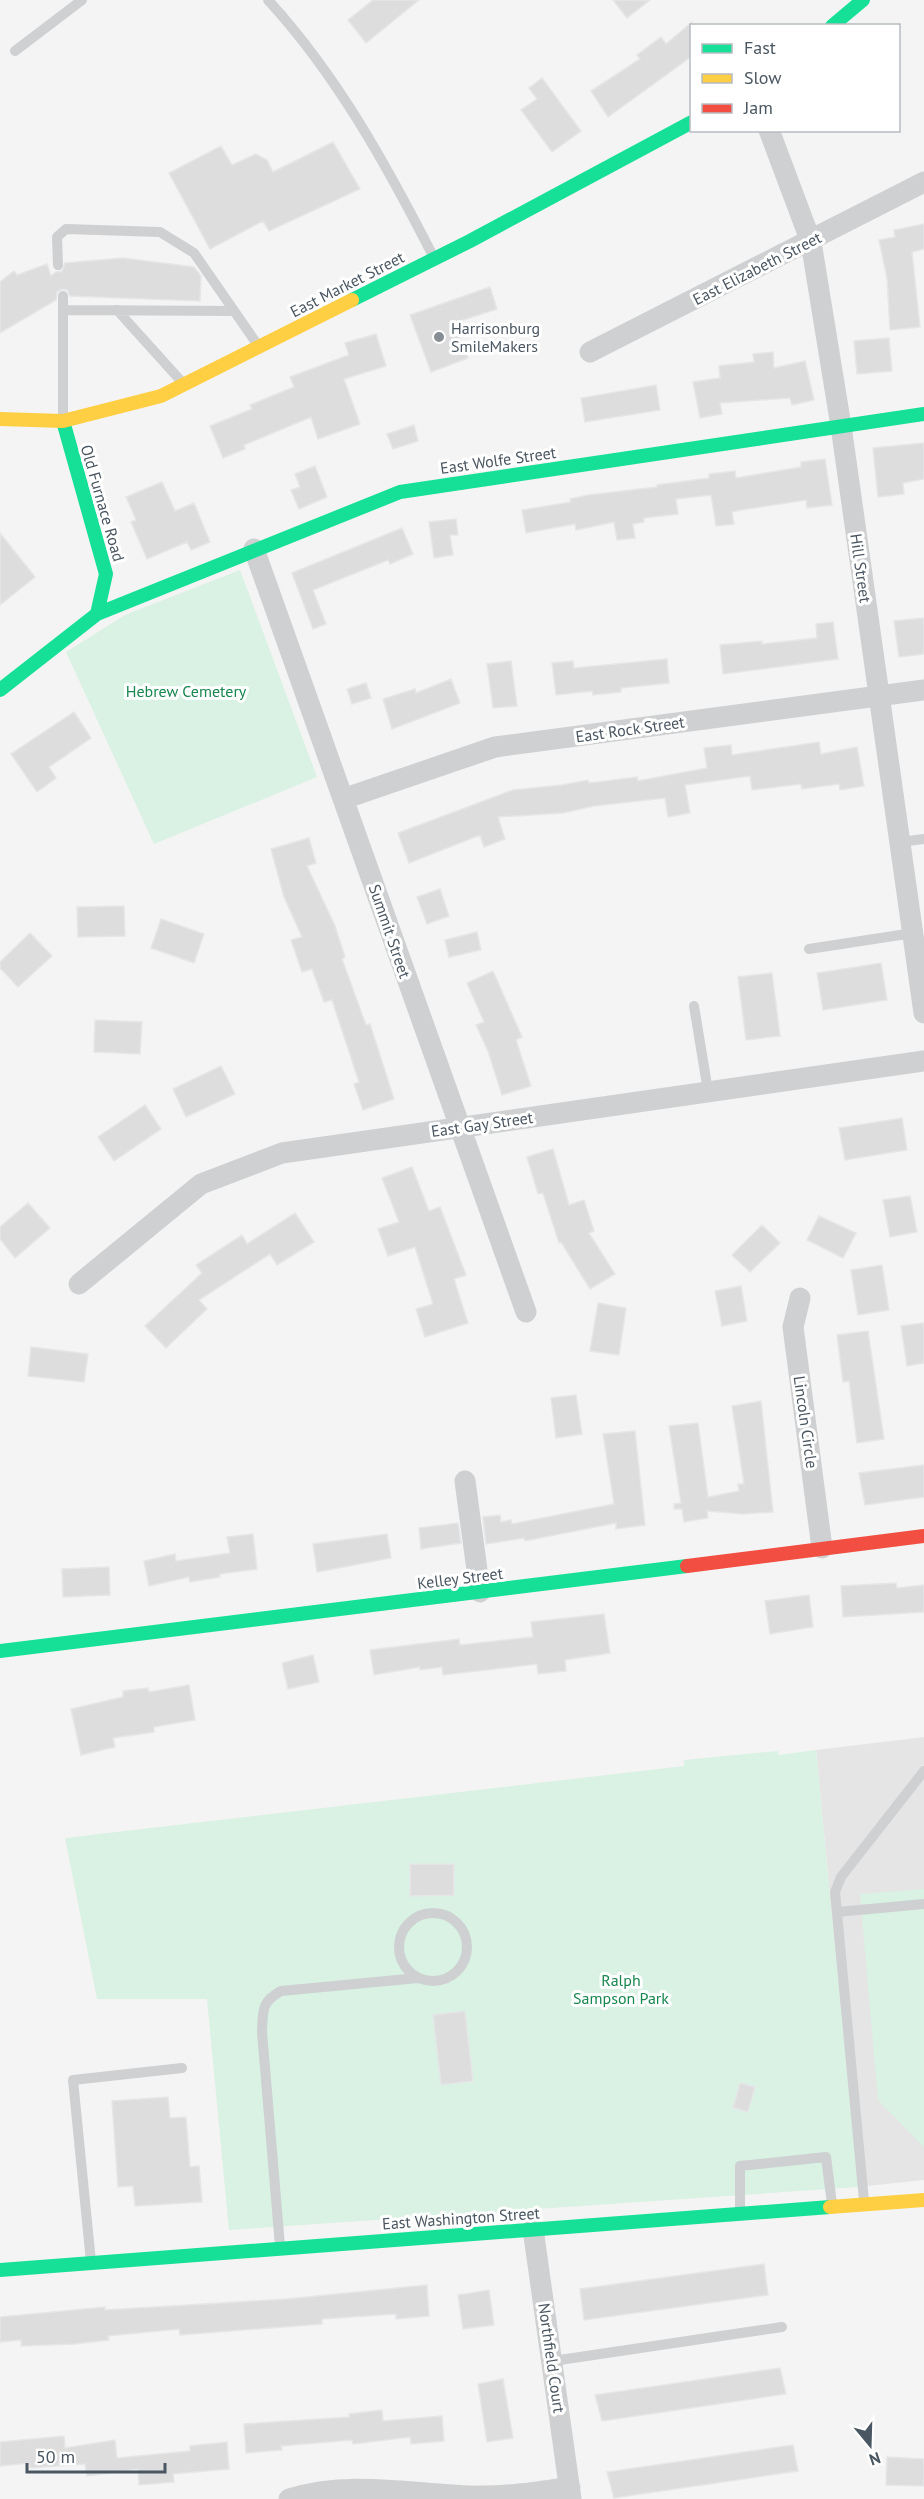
<svg xmlns="http://www.w3.org/2000/svg" width="924" height="2499" viewBox="0 0 924 2499" font-family="'PT Sans',sans-serif">
<style>
.education{fill:#e6e5e6}
.green{fill:#d9f2e3}
.building{fill:#ddddde;stroke:#e5e6e7;stroke-width:1.5}
.lines{fill:none;stroke-linecap:round;stroke-linejoin:round}
.lane{stroke:#ced0d2;stroke-width:10}
.street{stroke:#ced0d2;stroke-width:21}
.fast{stroke:#16e098;stroke-width:14}
.slow{stroke:#ffcf43;stroke-width:14}
.jam{stroke:#f24e42;stroke-width:14}
.poi-dot{fill:#868d94;stroke:#fff;stroke-width:2}
.labels{text-anchor:middle;dominant-baseline:central;stroke-width:6;stroke-linejoin:round;paint-order:stroke}
.street-label{font-size:16px;fill:#4a5661;stroke:#fff}
.poi-label{font-size:16px;fill:#4a5661;stroke:#fff;text-anchor:start}
.park-label{font-size:16px;fill:#17864f;stroke:#fff}
</style>
<rect width="100%" height="100%" fill="#f4f4f4"/>
<path class="education" d="M924 1737V2180L858 2187 816 1750Z"/>
<path class="green" d="M240 570 317 777 154 844 66 652 125 615Z
M816 1750 858 2187 229 2230 207 1999H97L65 1838 684 1766V1760L778 1751 779 1755Z
M924 1889V2147L878 2100 860 1894Z"/>
<path class="building" d="M373 0H419L366 43 348 20Z
M613 0H650L627 18Z
M692 22V56L608 117 591 91 640 59 637 55 661 37 666 44Z
M542 78 581 131 552 152 521 110 537 99 529 88Z
M333 142 360 189 269 231 263 221 210 249 169 173 221 146 232 165 256 154 267 160 273 172Z
M924 224V249L912 252 920 327 890 330 887 278 879 240 895 237 894 230Z
M123 258 194 267 201 276 200 301 70 296 67 290 62 289 57 292 56 300 0 333V282L14 271 17 275 47 264 51 276 56 272 62 271 65 263Z
M490 287 497 309 454 323 468 358 431 372 410 315Z
M376 334 386 366 344 379 360 424 318 439 311 417 244 445 245 449 223 458 210 426 252 409 250 405 294 387 290 377 349 355 345 343Z
M889 338 892 371 857 374 854 341Z
M773 352 774 368 805 361 814 400 792 405 790 398 720 403 722 414 700 418 693 382 720 378 719 366 754 362 753 354Z
M656 385 660 410 585 422 581 398Z
M414 425 418 441 393 449 387 434Z
M924 443V479L903 483 904 494 878 497 873 448Z
M825 459 832 505 807 508 806 500 741 510 732 512 734 524 716 526 711 495 676 499 678 514 644 518V522L633 524 635 538 617 540 614 522 576 530 575 524 526 533 522 510 571 502 570 499 588 495 657 487V485L709 478V474L735 471 736 478 801 467V462Z
M315 466 327 497 299 509 291 490 300 487 295 474Z
M162 482 175 511 194 503 210 542 191 550 187 542 147 559 131 522 136 520 126 497Z
M456 519 458 535H450L453 555 434 558 429 522Z
M402 528 413 554 390 564 388 560 313 590 326 624 313 629 292 573Z
M0 533 35 577 0 605Z
M924 618V654L899 657 894 621Z
M833 622 838 659 723 674 720 645 762 641V644L817 638 816 624Z
M667 659 669 683 621 688V692L593 695 592 691 556 695 552 663 573 661 574 668Z
M511 661 517 706 493 708 487 664Z
M451 679 460 703 392 729 383 699 415 689 416 693Z
M366 683 371 698 352 704 347 689Z
M74 712 91 738 49 767 56 778 37 792 11 754Z
M819 742 821 754 857 747 864 786 840 790 839 784 802 789 801 784 752 790 750 776 685 785 690 813 668 817 665 798 594 806 563 813 498 817 505 839 484 847 480 835 409 863 398 833 513 790 562 785 588 780 589 783 637 777 638 781 707 768 704 748 731 745 732 755Z
M309 838 316 863 307 866 335 926 345 957 342 959 366 1025 370 1024 394 1099 363 1110 354 1084 359 1082 332 1000 324 1002 312 969 302 972 291 940 302 937 284 897 271 849Z
M440 889 449 916 427 924 417 897Z
M124 906 125 936 78 937 77 907Z
M161 919 204 934 194 963 151 948Z
M477 932 481 950 449 957 445 940Z
M30 933 52 956 18 987 0 968V962Z
M881 963 887 1000 823 1010 817 973Z
M493 971 522 1037 516 1040 531 1086 502 1095 488 1051 476 1025 484 1022 467 983Z
M772 973 780 1036 746 1040 738 977Z
M95 1020 142 1022 140 1054 94 1052Z
M221 1066 235 1094 186 1117 173 1089Z
M145 1105 161 1129 114 1161 98 1137Z
M902 1118 907 1150 845 1160 839 1128Z
M553 1149 569 1205 584 1200 594 1231 589 1233 615 1274 590 1289 561 1242 559 1243 543 1193 538 1194 527 1157Z
M412 1167 429 1211 440 1207 466 1275 454 1279 468 1323 425 1337 416 1309 433 1304 415 1247 388 1256 378 1229 399 1222 382 1178Z
M910 1196 917 1232 890 1237 883 1200Z
M28 1203 50 1228 15 1258 0 1239V1227Z
M295 1213 314 1242 277 1265 270 1254 199 1300 207 1309 166 1348 145 1326 202 1273 196 1265 242 1235 247 1244Z
M819 1216 856 1233 843 1258 807 1240Z
M762 1225 780 1243 750 1272 732 1255Z
M882 1265 889 1310 858 1315 851 1270Z
M741 1286 747 1321 722 1326 715 1291Z
M598 1303 626 1308 619 1355 590 1351Z
M924 1323V1363L907 1366 901 1326Z
M868 1331 884 1439 857 1443 849 1381 843 1382 837 1335Z
M31 1347 88 1354 84 1382 28 1376Z
M576 1395 582 1434 556 1438 551 1398Z
M761 1401 773 1512 743 1514 707 1511 708 1518 684 1522 682 1509H674V1504L681 1503 669 1426 698 1423 708 1497 739 1491 738 1484H744L732 1406Z
M635 1431 645 1525 616 1529V1523L525 1541 524 1538 486 1544 483 1517 500 1515 501 1522 511 1520 512 1524 614 1504 603 1434Z
M924 1465V1497L865 1505 859 1473Z
M458 1523 461 1543 421 1549 419 1528Z
M253 1534 257 1569 220 1574V1577L190 1582 189 1577 149 1586 144 1561 175 1554 176 1561 230 1553 227 1537Z
M387 1534 391 1558 317 1572 313 1544Z
M109 1567 110 1595 63 1597 62 1569Z
M896 1583 897 1588 924 1585V1612L843 1617 841 1586Z
M809 1595 813 1627 770 1634 765 1601Z
M604 1614 610 1653 565 1660 566 1671 538 1674 537 1664 443 1675 442 1667 420 1670V1667L374 1675 370 1650 459 1639 460 1645 533 1637 531 1622Z
M313 1655 319 1682 288 1689 282 1663Z
M189 1685 195 1720 154 1727V1732L113 1738 115 1747 81 1755 71 1709 123 1697V1691L148 1688 149 1692Z
M410 1864H454V1895L410 1896Z
M465 2011 473 2081 441 2085 433 2015Z
M740 2083 755 2087 748 2112 733 2108Z
M168 2097 170 2118 186 2117 190 2167 199 2166 202 2202 135 2206 133 2186 118 2187 112 2101Z
M764 2264 768 2295 584 2320 580 2289Z
M427 2285 429 2316 396 2319V2314L322 2319V2324L180 2335 179 2329 108 2336 109 2340 74 2344 21 2346V2340L0 2342V2317L105 2307V2310L287 2299Z
M489 2290 494 2325 463 2329 458 2295Z
M780 2368 786 2394 602 2421 595 2395Z
M503 2379 513 2438 487 2442 478 2384Z
M382 2410 383 2421 442 2416 444 2441 411 2444 410 2437 353 2444 352 2440 281 2446 282 2450 246 2453 244 2424 350 2417 349 2414Z
M64 2436 65 2448 115 2440 117 2458 190 2451V2446L227 2442 229 2469 173 2474 174 2482 139 2485 138 2469 87 2476 85 2464 30 2468 29 2463 0 2466V2442Z
M793 2445 798 2471 614 2498 607 2472Z
M887 2457 924 2459V2486L886 2485Z"/>
<g class="lines">
<path class="lane" d="M268 0C337 75 387 166 433 256
M15 51 82 0
M58 265 57 237 66 229 160 232 194 253 257 344
M63 296V416
M64 310 234 311
M117 310 181 381
M900 842 924 839
M809 949 913 933
M694 1006 708 1091
M837 1912 924 1904
M399 1947a34 34 0 1 1 68 0a34 34 0 1 1-68 0Z
M864 2201 835 1892 841 1877 924 1771
M740 2211V2166L826 2157 832 2204
M280 2246 262 2032C263 2011 261 2002 281 1991L418 1978
M91 2262 73 2080 182 2068
M553 2361 782 2327"/>
<path class="street" d="M769 130 811 242 841 426 924 1013
M590 352 924 182
M254 549 526 1312
M343 799 495 747 924 690
M79 1284 201 1184 282 1153 924 1061
M800 1298 793 1327 822 1548
M465 1481 480 1592
M533 2229 571 2499
M289 2499C350 2480 411 2494 473 2496 505 2497 538 2492 570 2487"/>
<path class="fast" d="M832 26 863 0
M352 300 470 241 692 122
M97 614 400 492 924 414
M0 690 97 614 106 574 63 421
M0 1651 687 1566
M0 2270 830 2207"/>
<path class="slow" d="M0 419 63 421 161 396 352 300
M830 2207 924 2200"/>
<path class="jam" d="M687 1566 924 1536"/>
</g>
<circle class="poi-dot" cx="439" cy="337" r="6"/>
<g class="labels">
<g class="street-label">
<text transform="translate(757 268) rotate(-27)">East Elizabeth Street</text>
<text transform="translate(347 284) rotate(-27)">East Market Street</text>
<text transform="translate(498 460) rotate(-8)">East Wolfe Street</text>
<text transform="translate(103 503) rotate(74)">Old Furnace Road</text>
<text transform="translate(861 568) rotate(82)">Hill Street</text>
<text transform="translate(630 729) rotate(-8)">East Rock Street</text>
<text transform="translate(390 931) rotate(71)">Summit Street</text>
<text transform="translate(482 1124) rotate(-8)">East Gay Street</text>
<text transform="translate(806 1422) rotate(82)">Lincoln Circle</text>
<text transform="translate(460 1578) rotate(-7)">Kelley Street</text>
<text transform="translate(461 2218) rotate(-4)">East Washington Street</text>
<text transform="translate(552 2358) rotate(82)">Northfield Court</text>
</g>
<g class="poi-label">
<text x="451" y="328">Harrisonburg<tspan x="451" dy="18">SmileMakers</tspan></text>
</g>
<g class="park-label">
<text x="186" y="691">Hebrew Cemetery</text>
<text x="621" y="1980">Ralph<tspan x="621" dy="18">Sampson Park</tspan></text>
</g>
</g>
<rect x="690" y="24" width="210" height="108" fill="#ffffff" stroke="#b7bbc0" stroke-width="1.5"/>
<rect x="702" y="44" width="30" height="9" fill="#16e098" stroke="#b7bbc0" stroke-width="1.5"/>
<text x="744" y="54" font-size="18" fill="#4a5661">Fast</text>
<rect x="702" y="74" width="30" height="9" fill="#ffcf43" stroke="#b7bbc0" stroke-width="1.5"/>
<text x="744" y="84" font-size="18" fill="#4a5661">Slow</text>
<rect x="702" y="104" width="30" height="9" fill="#f24e42" stroke="#b7bbc0" stroke-width="1.5"/>
<text x="744" y="114" font-size="18" fill="#4a5661">Jam</text>
<g transform="translate(870 2445) rotate(161)" stroke="#ffffff" stroke-width="4.5" paint-order="stroke">
<path d="M0-4.5L10 22L0 15L-10 22Z" fill="#4a5661"/>
<text y="-9" font-size="16" font-weight="bold" text-anchor="middle" fill="#4a5661">N</text>
</g>
<path d="M27 2463v9h138v-9" fill="none" stroke="#4a5661" stroke-width="3"/>
<text x="36" y="2463" font-size="18" fill="#4a5661" stroke="#ffffff" stroke-width="4.5" paint-order="stroke">50 m</text>
</svg>
